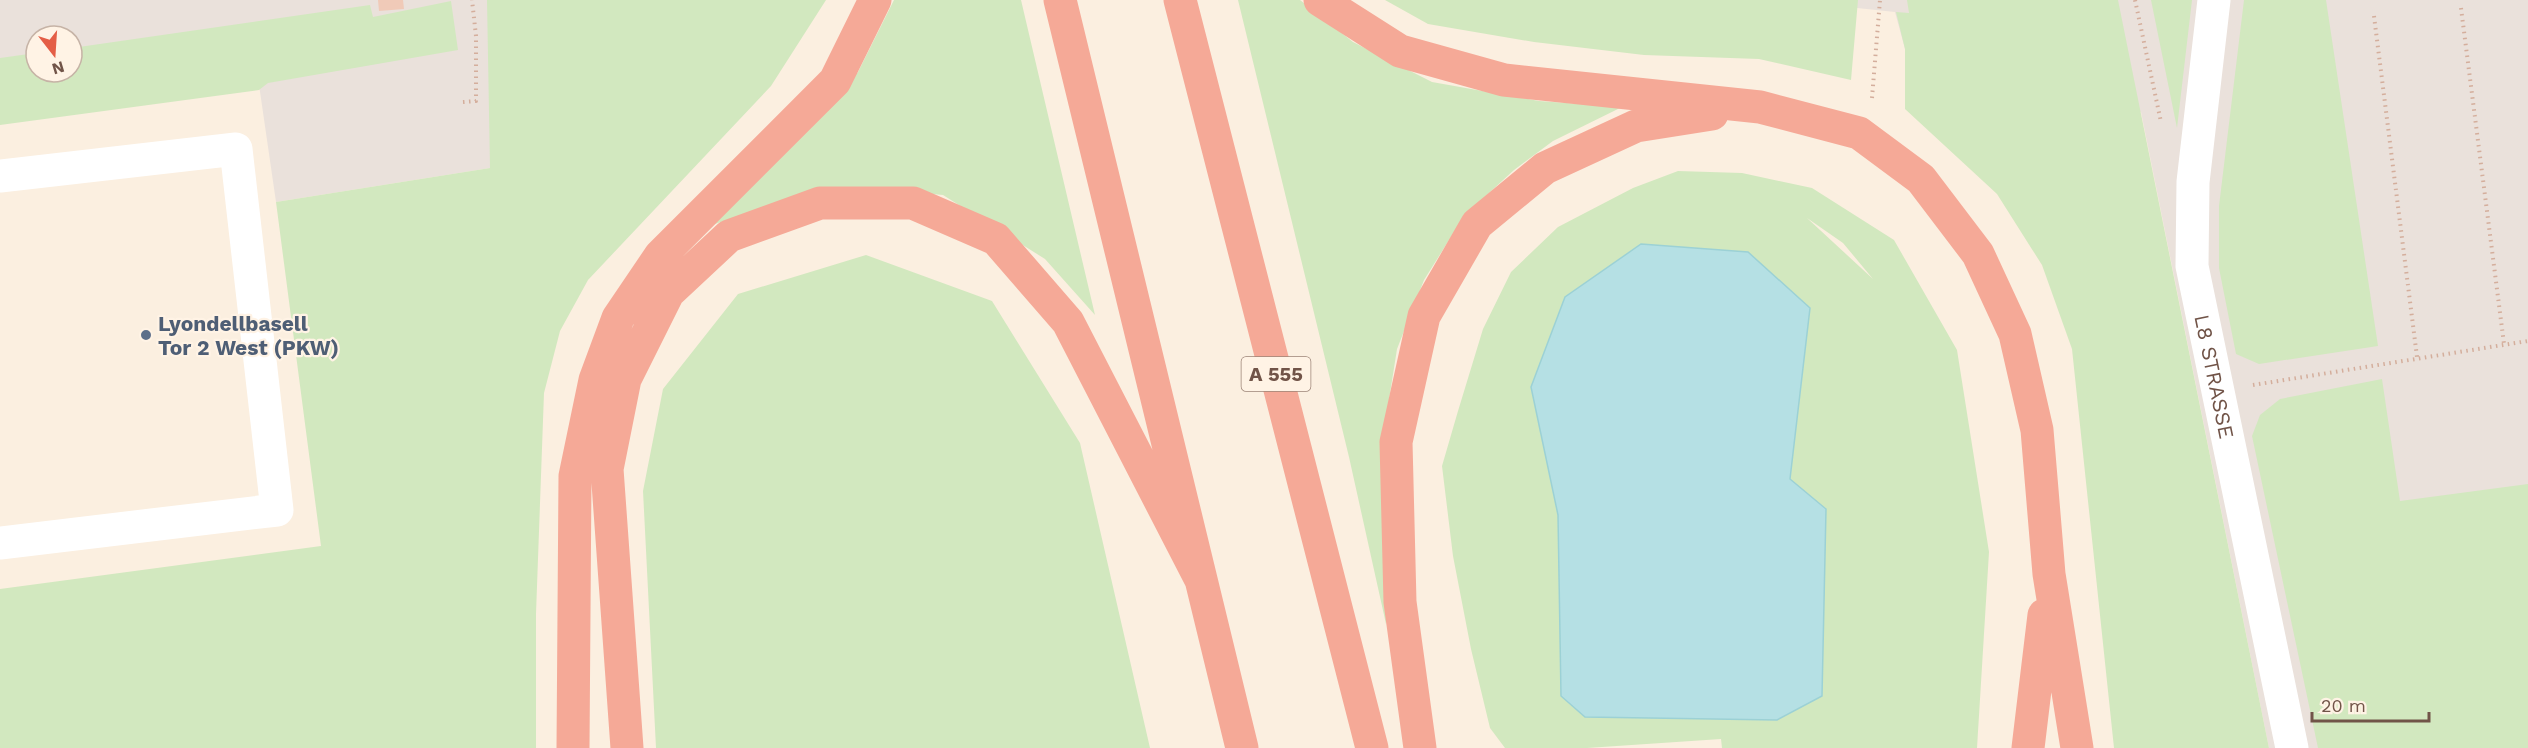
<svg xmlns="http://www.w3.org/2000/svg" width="2528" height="748" viewBox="0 0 2528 748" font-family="'Work Sans',sans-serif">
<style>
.industrial{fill:#eae1db;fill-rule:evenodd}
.green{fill:#d2e8bf;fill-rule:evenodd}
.water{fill:#b5e0e4;stroke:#9cd1d5;stroke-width:1.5}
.building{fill:#f0cab8}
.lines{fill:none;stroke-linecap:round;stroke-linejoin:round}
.path{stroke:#d4ae9c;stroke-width:4;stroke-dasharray:1.5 4.5;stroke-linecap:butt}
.minor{stroke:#fff;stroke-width:33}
.highway{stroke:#f5a997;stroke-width:33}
.service-dot{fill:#5c6f8a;stroke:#fff3e5;stroke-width:2}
.labels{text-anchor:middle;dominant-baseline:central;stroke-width:4.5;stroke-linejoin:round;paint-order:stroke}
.shield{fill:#fff3e5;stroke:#9c8477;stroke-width:1.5}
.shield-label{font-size:20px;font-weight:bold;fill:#715448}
.service-label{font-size:21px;font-weight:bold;fill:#4e5e75;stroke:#fff3e5;text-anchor:start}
.street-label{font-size:21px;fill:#715448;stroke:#fff3e5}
</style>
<rect width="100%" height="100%" fill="#fbefe0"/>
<path class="industrial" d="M0 0H568L490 168 276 202 257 71 0 108ZM36 36H72V72H36Z
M1832 0H2528V748H2269L2141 112 1905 49 1895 12 1857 8Z"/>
<path class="green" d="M487 0H826L771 86 588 280 560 331 544 393 536 614V748H0V589L321 546 276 202 490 168Z
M894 0H1021L1095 315 1045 259 943 195 880 189 816 190 712 225 858 72Z
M1238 0H1300L1353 42 1432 82 1539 101 1622 107 1553 141 1514 170 1464 216 1424 280 1397 349 1385 425 1390 602 1386 624 1349 457Z
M1385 0H1858L1851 80 1759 59 1644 55 1534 42 1428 24Z
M1907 0H2118L2269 748H2114L2072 349 2042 265 1997 194 1905 109V49L1896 12 1909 13Z
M2151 0H2192L2177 128Z
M2244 0H2326L2378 346 2259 364 2236 354 2219 268V206Z
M451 1 458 50 268 83 259 90 0 125V58L36 53V72H72V48L370 5 373 17Z
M1678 171 1742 173 1812 188 1894 240 1957 350 1989 552 1977 748H1722L1721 739 1587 748H1505L1490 728 1471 649 1453 556 1442 466 1458 411 1483 329 1511 272 1558 227 1633 188ZM1807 218 1843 243 1873 279ZM1810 308 1790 479 1562 696 1558 515 1531 387Z
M866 255 992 301 1080 443 1150 748H656L643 491 663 389 738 294Z
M2382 379 2400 501 2528 484V748H2318L2252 436 2260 415 2280 399Z"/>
<path class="water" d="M1641 244 1748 252 1810 308 1790 479 1826 509 1822 696 1777 720 1585 717 1561 696 1558 515 1531 387 1565 297Z"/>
<path class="building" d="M378 0H403L404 9 379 11Z"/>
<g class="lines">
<path class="path" d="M2135 0 2161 122
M2461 8 2504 344
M2374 16 2417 357
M1872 98 1880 0
M463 102 476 101V36L472 0
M2253 385 2528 341"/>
<g class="minor">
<path id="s1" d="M2214 0 2193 182 2192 266 2292 748"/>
<path d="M0 176 236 149 277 510 0 543"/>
</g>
<path class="highway" d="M1060 0 1242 748
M1180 0 1372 748
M1320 0 1400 51 1504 80 1760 107 1859 133 1921 179 1978 254 2015 334 2037 430 2049 574 2077 748
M573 748 575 476 595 380 618 318 660 256 835 81 875 0
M627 748 607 469 625 379 668 293 729 236 820 203H913L996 239 1068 322 1201 580
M1420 748 1400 602 1396 442 1424 316 1477 224 1545 168 1636 126 1712 114
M2028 748 2044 615"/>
</g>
<circle class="service-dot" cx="146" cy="335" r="6"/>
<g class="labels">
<rect class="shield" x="1241.5" y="357" width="69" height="34" rx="4.5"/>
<g class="shield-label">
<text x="1276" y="374">A 555</text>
</g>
<g class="service-label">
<text x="158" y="323">Lyondellbasell<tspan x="158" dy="24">Tor 2 West (PKW)</tspan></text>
</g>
<g class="street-label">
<text stroke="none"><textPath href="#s1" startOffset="380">L8 STRASSE</textPath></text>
</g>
</g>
<g transform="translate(54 54) rotate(163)"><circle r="28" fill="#fff3e5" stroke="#c6b3a6" stroke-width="1.5"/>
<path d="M0-4.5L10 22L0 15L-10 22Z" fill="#e45e46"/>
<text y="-9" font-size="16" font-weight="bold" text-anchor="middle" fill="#715448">N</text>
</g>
<path d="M2312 712v9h117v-9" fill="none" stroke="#715448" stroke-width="3"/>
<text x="2321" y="712" font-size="18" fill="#715448" stroke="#fff3e5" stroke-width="4.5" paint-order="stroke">20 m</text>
</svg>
